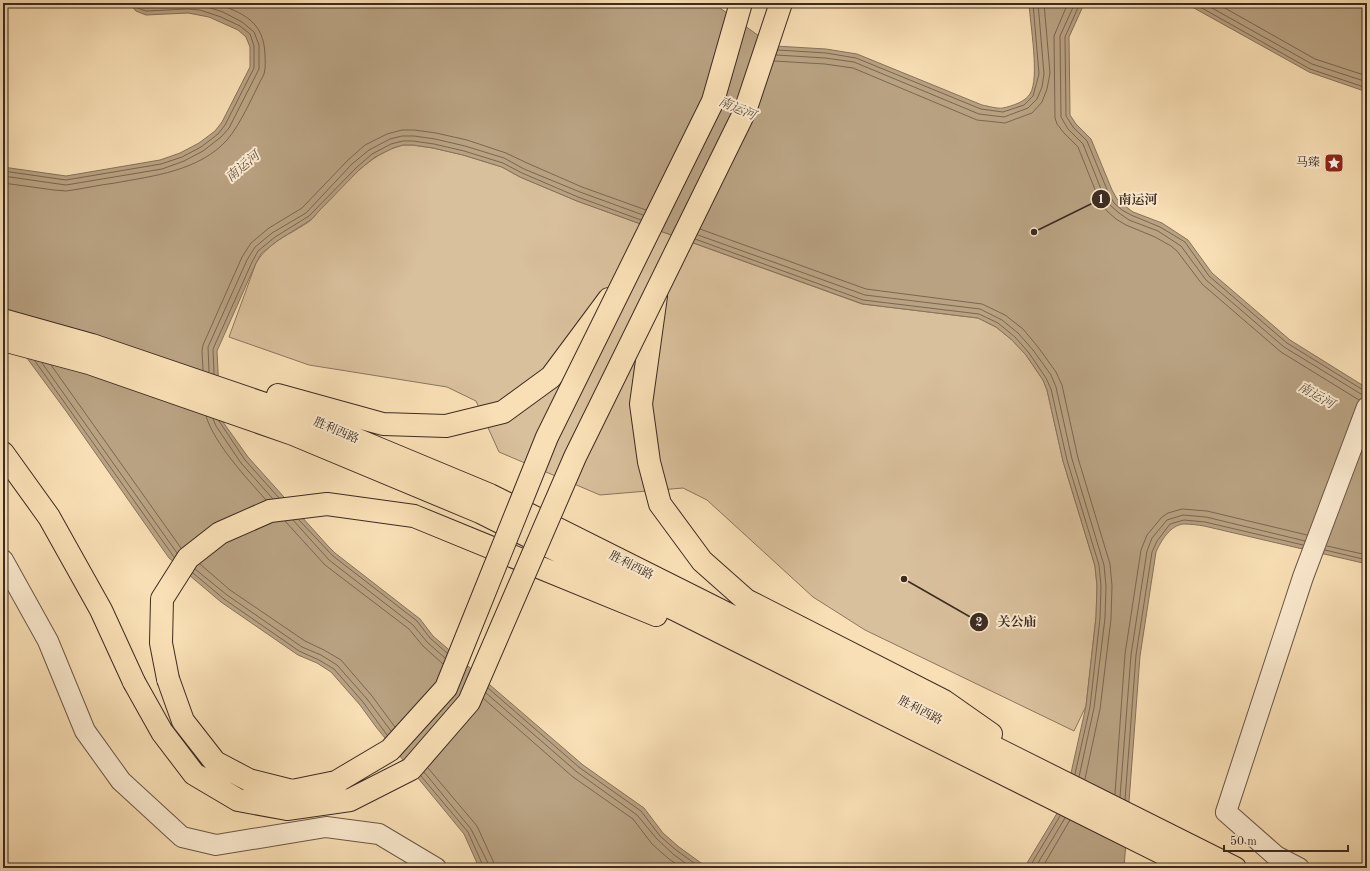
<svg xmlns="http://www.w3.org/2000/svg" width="1370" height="871" viewBox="0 0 1370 871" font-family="'Old Standard TT','Noto Serif SC',serif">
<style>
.green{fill:#d9c09c;stroke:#8b765e}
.water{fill:#b9a282;stroke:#87725b}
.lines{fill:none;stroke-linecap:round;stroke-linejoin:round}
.shore{stroke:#7b6651;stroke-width:1}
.minor-casing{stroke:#6c5845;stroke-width:22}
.major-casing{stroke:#3d2b20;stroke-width:24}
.minor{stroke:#fbeacf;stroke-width:20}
.major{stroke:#f9dfb5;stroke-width:22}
.major-bridge-casing{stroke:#3d2b20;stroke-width:24;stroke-linecap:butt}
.major-bridge{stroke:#f9dfb5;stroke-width:22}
.labels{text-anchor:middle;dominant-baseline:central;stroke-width:4;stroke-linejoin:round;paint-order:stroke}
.poi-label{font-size:12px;fill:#3d2b20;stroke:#fbeacf;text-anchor:end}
.street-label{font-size:12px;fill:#3d2b20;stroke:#fbeacf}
.water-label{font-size:13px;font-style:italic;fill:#624f3d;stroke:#fbeacf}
.leader{fill:none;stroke:#3d2b20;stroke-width:1.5}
.callout-dot{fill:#3d2b20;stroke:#fbeacf;stroke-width:1.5}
.mark-label{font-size:12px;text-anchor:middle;font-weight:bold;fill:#fff}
.callout-label{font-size:13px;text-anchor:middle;font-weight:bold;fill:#3d2b20;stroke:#fbeacf;stroke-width:4;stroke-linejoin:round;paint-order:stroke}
</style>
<rect width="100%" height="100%" fill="#f9dfb5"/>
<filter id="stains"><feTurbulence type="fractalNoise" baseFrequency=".005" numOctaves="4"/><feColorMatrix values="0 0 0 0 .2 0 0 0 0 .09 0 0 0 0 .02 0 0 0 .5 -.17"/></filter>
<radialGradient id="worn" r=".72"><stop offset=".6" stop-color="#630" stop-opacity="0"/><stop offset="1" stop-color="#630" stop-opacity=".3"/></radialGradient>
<path class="green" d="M403 145H413L433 148 463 155 502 167 520 177 577 201 862 304 978 318 996 327 1012 340 1026 355 1043 380 1047 390 1063 461 1095 566 1097 586 1096 617 1086 706 1074 731 865 630 813 597 707 500 683 488 600 495 499 452 476 401 447 387 309 365 229 337 256 263C265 248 279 239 294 231 300 227 307 224 312 219 315 216 317 212 320 210 344 185 368 154 403 145Z"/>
<path class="water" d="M129 3H713L766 41 775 46 826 49 857 54 982 105C988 106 997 109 1003 108 1012 106 1025 102 1030 94 1040 78 1030 24 1029 3H1090L1084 4 1069 37 1070 115 1076 124 1091 139 1112 190 1117 199 1125 206 1133 212 1162 223 1188 240 1212 273 1290 340 1367 388V564L1204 526C1198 525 1191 524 1184 524 1170 525 1161 541 1156 552L1140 656 1124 868H1024L1065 800 1086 706 1096 617 1097 586 1095 566 1063 461 1047 390 1043 380 1026 355 1012 340 996 327 978 318 863 304 577 201 520 177 502 167 463 155 433 148 413 145H403L393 148 375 157 359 170 319 211 312 219 277 241 261 254 256 263 217 351 220 411 223 422 248 457 328 546 335 553 420 619 433 636 583 765 644 808 663 833 679 847 708 868H481L477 863 464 834 376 727 360 705 331 672 317 663 298 655 221 602 169 558 66 411 7 331 3 328V167L66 176 160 160 180 153 199 143 215 131 222 122 250 67V47L246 37 238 30 209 17 188 13 146 15 136 11Z
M1185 3H1367V92L1309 72Z"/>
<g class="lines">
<path class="shore" d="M1068 3 1054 36 1055 118 1057 124 1064 133 1078 147 1098 197 1107 211 1116 219 1126 225 1155 237 1171 246 1177 251 1202 284 1281 352 1359 400
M1075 3 1060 36 1061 117 1068 129 1083 144 1103 194 1110 205 1119 213 1129 220 1158 231 1181 246 1206 280 1284 347 1361 394 1367 396
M1080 3 1065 37 1066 116 1073 127 1087 141 1108 192 1114 203 1122 210 1131 215 1160 227 1185 242 1209 276 1287 343 1363 390 1367 391
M1193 3 1310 69 1367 88
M1203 3 1312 64 1367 82
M1216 3 1315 59 1367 76
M778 50 826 53 856 58 981 109 1003 112 1024 105 1033 96 1039 74 1033 3
M776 55 825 58 854 62 979 114 1004 117 1028 108 1037 99 1042 87 1044 74 1038 3
M774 61 825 64 853 68 977 120 1005 123 1032 113 1042 102 1047 89 1050 73 1044 3
M3 171 66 180 161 164 182 157 201 147 218 134 225 125 254 68V46L250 34 240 26 221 17 200 10 188 9 146 11 138 8 134 3
M3 176 66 185 162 169 184 161 203 151 221 137 229 128 259 69V45L254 32 242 22 223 12 201 5 188 4 147 6 140 3
M3 183 54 190 66 191C82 189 98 185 115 183 153 176 199 171 227 140 241 124 254 93 264 74 266 67 265 61 265 55 264 21 243 13 215 3
M700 229 866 289 982 304 1005 315 1023 329 1038 347 1056 372 1062 385 1078 458 1110 564 1112 586 1111 619 1100 709 1085 779
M698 235 865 295 980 309 1002 320 1018 333 1033 350 1051 375 1056 387 1072 459 1104 565 1106 586 1105 618 1094 708 1079 777
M695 239 863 300 979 314 998 323 1015 337 1029 353 1046 378 1051 389 1067 460 1099 565 1101 586 1100 618 1090 707 1075 774
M35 361 174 557
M42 363 177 553
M51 365 181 548
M203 370 202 351 203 345 242 257 251 243 269 228 302 208 348 160 365 145 387 134 402 130H414L436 133 467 140 506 153 527 163 582 187 646 210
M209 372 208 347 247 260 255 247 272 233 306 213 352 164 369 150 390 139 402 136H414L435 139 465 146 504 158 524 169 580 192 643 215
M214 374 213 349 252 262 258 251 275 237 309 216 356 168 372 154 391 144 403 141H413L434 144 464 151 503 163 522 173 578 197 641 220
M206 416C215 445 246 477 266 500
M213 419 216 426 241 463 273 499
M219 421 245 460 279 498
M293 520 329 560 413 625 427 642 445 658
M299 520 333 556 417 621 430 638 447 653
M285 521 325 565 409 629 423 646 443 664
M1327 546 1367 555
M1325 550 1367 560
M200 564 230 590 305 641 324 650 341 660 372 696 395 727
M195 569 227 595 302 647 321 655 337 665 367 699 391 731
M193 573 224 599 299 651 319 660 334 669 363 702 387 735
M488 688 580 768 641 811 660 836 676 850 701 868
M486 693 577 772 637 815 657 839 673 854 692 868
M484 699 573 777 633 819 652 844 669 859 682 868
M428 768 477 826 493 861 495 868
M424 772 471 829 488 863 489 868
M421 776 468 832 484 868
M1115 794 1125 654 1141 550 1147 535 1162 517 1168 513 1182 509 1207 511 1307 535
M1120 797 1131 655 1147 551 1152 538 1167 520 1183 515 1206 517 1305 541
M1125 800 1136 655 1152 552 1157 541 1170 524 1184 520 1205 522 1303 545
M1029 868 1060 816
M1035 868 1065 818
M1042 868 1070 820"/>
<g class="minor-casing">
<path id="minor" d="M3 560 48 641 85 731 121 781 182 837 216 845 326 827 379 834 436 868
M1299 868 1276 856 1226 812 1303 577 1367 407"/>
</g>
<g class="major-casing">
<path id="major" d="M656 296 641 404 649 462 660 504 702 561 746 600 944 701 991 734
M3 320 92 345 300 416 490 495 1235 868
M3 340 89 363 293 434 480 512 1192 868
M278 395 383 424 446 426 503 412 551 377 609 299
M3 453 49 517 101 610 134 682
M168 679 161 643 162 599 188 558 220 533 270 511 327 504 414 516 656 615"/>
</g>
<use href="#minor" class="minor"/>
<use href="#major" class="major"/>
<g class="major-bridge-casing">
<path id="major-bridge" d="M168 679 183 721 215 762 249 780 292 791 336 782 390 750 446 688 547 437 713 101 741 3
M134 682 162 732 194 774 238 800 287 809 350 800 411 769 469 702 575 457 745 111 781 3"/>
</g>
<use href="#major-bridge" class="major-bridge"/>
</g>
<defs>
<g id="sight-square" transform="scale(1)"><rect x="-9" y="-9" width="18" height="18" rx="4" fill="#8f2418" stroke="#fbeacf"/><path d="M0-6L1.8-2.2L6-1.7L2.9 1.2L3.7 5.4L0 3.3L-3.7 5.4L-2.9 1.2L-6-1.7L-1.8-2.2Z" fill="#fff"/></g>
</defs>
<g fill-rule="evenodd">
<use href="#sight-square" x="1334" y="163"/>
</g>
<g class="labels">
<g class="poi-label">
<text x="1320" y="163">马臻</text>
</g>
<g class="street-label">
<text transform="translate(336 431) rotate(23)">胜利西路</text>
<text transform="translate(631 566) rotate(27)">胜利西路</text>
<text transform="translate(920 711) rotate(27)">胜利西路</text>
</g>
<g class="water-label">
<text transform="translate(737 109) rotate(23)">南运河</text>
<text transform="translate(243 167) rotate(-40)">南运河</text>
<text transform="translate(1316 396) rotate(30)">南运河</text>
</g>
</g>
<path class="leader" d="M1034 232L1101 199M904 579L979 622"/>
<g class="callout-dot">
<circle cx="1034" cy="232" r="4"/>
<circle cx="904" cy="579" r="4"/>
<circle cx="1101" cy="199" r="10"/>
<circle cx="979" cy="622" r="10"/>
</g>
<g class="mark-label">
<text x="1101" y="203">1</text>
<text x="979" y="626">2</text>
</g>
<g class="callout-label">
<text x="1138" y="204">南运河</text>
<text x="1017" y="626">关公庙</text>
</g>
<rect width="1370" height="871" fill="none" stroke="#f9dfb5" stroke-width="16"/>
<rect x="4" y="4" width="1362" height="863" fill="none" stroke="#3d2b20" stroke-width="2"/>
<rect x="8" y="8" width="1354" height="855" fill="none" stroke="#3d2b20"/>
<path d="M1224 845v6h124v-6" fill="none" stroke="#3d2b20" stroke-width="2"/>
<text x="1230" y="845" font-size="12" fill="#3d2b20" stroke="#fbeacf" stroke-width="3" paint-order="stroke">50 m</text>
<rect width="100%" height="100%" filter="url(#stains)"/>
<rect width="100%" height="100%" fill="url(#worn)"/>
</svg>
